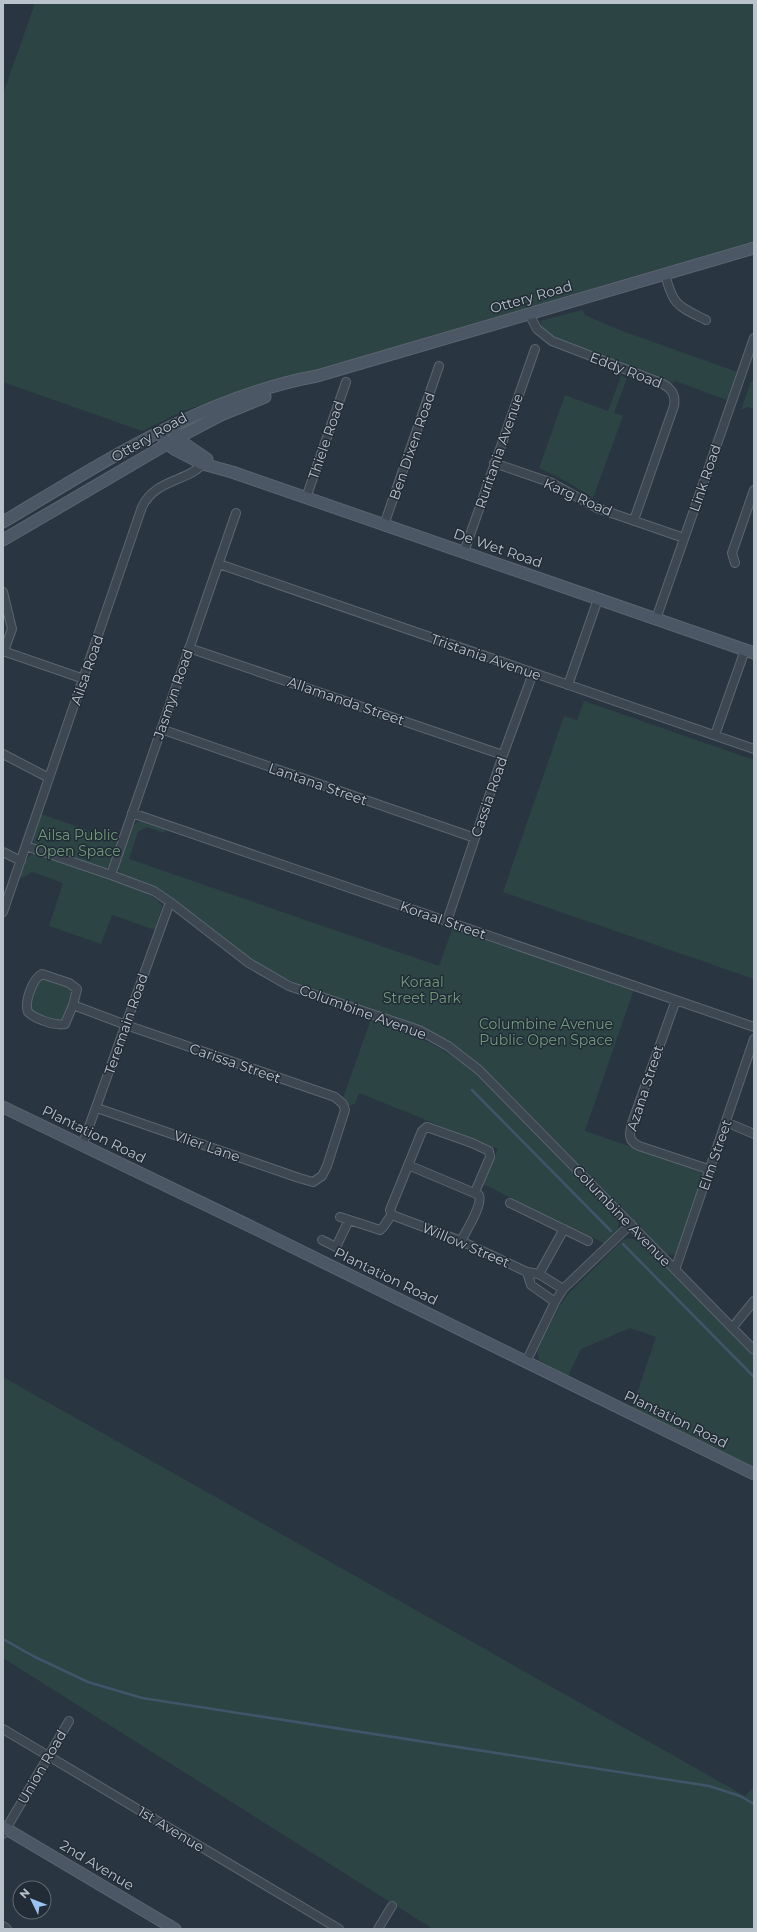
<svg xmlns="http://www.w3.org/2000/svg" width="757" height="1932" viewBox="0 0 757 1932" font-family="Montserrat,sans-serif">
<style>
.green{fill:#2c4444}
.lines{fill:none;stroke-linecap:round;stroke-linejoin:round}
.stream{stroke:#40556a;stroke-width:2.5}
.street-casing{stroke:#5b656f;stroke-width:10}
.secondary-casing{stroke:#5b656f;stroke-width:13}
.street{stroke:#3d4751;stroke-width:8}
.secondary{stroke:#4b5764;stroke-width:11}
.labels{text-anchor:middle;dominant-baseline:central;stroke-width:3;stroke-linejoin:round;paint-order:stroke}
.street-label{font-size:14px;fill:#bac2cb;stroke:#222c37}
.park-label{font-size:14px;fill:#739b79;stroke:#222c37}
</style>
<rect width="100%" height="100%" fill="#293642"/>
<path class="green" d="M35 3H754V241L254 388 183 411 142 431 3 382V94Z
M583 310 585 315 617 329 737 372 727 400 675 381 672 384C644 374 556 346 541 325V321L543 320Z
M621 376 627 378 614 413 623 416 593 498 566 481 539 468 565 395 608 411Z
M751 381 754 382V409L748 407 741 410Z
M584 701 754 760V979L503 892 564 716 577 720Z
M41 814 119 841 111 865 104 869 35 844 33 838Z
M143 821 166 829 164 833 147 827 138 832 129 859 439 966 453 927 634 989 585 1131 698 1170 702 1174V1178L677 1253 673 1255 667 1254 486 1071C424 1013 347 1009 274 973 231 953 199 915 160 889 148 881 132 881 120 874L118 866 132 827 137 822Z
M32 854H37C59 861 155 888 162 906L155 930 112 915 101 944 49 926 63 883 32 872 22 878 19 877 25 860Z
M44 978 69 985 74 990 65 1019 60 1022C53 1020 37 1018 33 1012 27 1006 37 981 44 978Z
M371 1019C408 1032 441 1045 472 1070L616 1217C623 1229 614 1236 606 1244L483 1184 498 1149 359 1093 355 1104 348 1106 343 1098Z
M629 1238 641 1242 754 1357V1467L632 1408 656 1337 630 1328 581 1349 568 1376 539 1360 537 1351 559 1307 568 1294 623 1240Z
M3 1377 745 1796 754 1787V1929H433L3 1658Z"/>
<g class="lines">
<path class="stream" d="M472 1090 611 1231
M623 1244 754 1377
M3 1639 33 1656 88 1682 142 1698 709 1786 740 1796 754 1804"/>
<g class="street-casing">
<path id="street" d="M665 274C673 306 678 306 706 320
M529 314 537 329 552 341 661 383C671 388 676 394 674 406L634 520
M494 463 552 483 597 508 684 538
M306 498 346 382
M384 525 439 366
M464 552 535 349
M735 563 732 553 754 490
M219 564 754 749
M3 592 12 629 4 651
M656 619 754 338
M189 648 503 755
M3 651 84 679
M568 685 598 599
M161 729 475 838
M715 735 745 650
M3 754 49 778
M132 813 754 1027
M26 846 111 875 154 891 170 902 249 963 289 986 419 1030 448 1046 479 1070 754 1350
M3 852 21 861
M111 875 236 513
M3 912 142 507C156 477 193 482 205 460
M447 921 503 755 533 673
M42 974 69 983 77 989 73 1005 65 1024C55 1026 35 1019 28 1012 24 1002 33 978 42 974Z
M676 1000 632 1123C629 1134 628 1141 639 1146L711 1170
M73 1005 126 1025 335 1097 343 1104 345 1110 327 1166 322 1176 313 1182 299 1178 97 1108
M726 1122 754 1134
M82 1146 170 902
M408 1165 479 1195C483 1205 466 1231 461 1241
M475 1192 490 1157 489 1151 472 1143 427 1127 422 1131 390 1210 392 1215 461 1241 527 1272 539 1274 563 1289
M510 1203 588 1241
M340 1217 380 1230C386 1226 387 1219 392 1215
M322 1240 336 1247 349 1220
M675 1270 754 1039
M527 1272 531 1285 555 1302
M539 1274 564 1229
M732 1328 754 1301
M526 1362 555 1302 563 1289 631 1224
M3 1729 339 1929
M3 1834 69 1721
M3 1926 7 1929
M378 1929 392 1906"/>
</g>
<g class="secondary-casing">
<path id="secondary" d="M175 431 185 444 207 459
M160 432 167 444 176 450 203 464 232 472 754 653
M3 522C102 463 202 397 317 376L754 248
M3 540 179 437 221 415 265 397
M3 1107 260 1231 754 1474
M3 1827 175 1929"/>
</g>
<use href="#street" class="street"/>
<use href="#secondary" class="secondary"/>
</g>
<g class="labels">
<g class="street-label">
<text transform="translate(531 297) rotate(-16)">Ottery Road</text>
<text transform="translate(626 370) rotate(21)">Eddy Road</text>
<text transform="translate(149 437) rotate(-30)">Ottery Road</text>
<text transform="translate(326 440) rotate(-71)">Thiele Road</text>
<text transform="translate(412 446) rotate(-71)">Ben Dixen Road</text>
<text transform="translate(499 451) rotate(-71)">Ruritania Avenue</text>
<text transform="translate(705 478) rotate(-71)">Link Road</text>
<text transform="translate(578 497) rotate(24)">Karg Road</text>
<text transform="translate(498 548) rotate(19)">De Wet Road</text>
<text transform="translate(486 657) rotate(19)">Tristania Avenue</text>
<text transform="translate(87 670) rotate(-71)">Ailsa Road</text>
<text transform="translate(173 694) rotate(-71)">Jasmyn Road</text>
<text transform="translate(346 701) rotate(19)">Allamanda Street</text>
<text transform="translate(318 784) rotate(19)">Lantana Street</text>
<text transform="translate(489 797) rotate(-71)">Cassia Road</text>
<text transform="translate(443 920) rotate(19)">Koraal Street</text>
<text transform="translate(363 1012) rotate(20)">Columbine Avenue</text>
<text transform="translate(126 1024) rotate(-71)">Teremain Road</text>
<text transform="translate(235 1063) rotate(19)">Carissa Street</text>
<text transform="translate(645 1088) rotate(-72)">Azana Street</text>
<text transform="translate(94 1134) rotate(26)">Plantation Road</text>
<text transform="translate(207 1146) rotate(19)">Vlier Lane</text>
<text transform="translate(715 1155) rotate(-71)">Elm Street</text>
<text transform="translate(622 1216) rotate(46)">Columbine Avenue</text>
<text transform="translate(466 1245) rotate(23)">Willow Street</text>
<text transform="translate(386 1276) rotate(26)">Plantation Road</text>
<text transform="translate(676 1419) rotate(26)">Plantation Road</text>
<text transform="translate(42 1767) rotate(-60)">Union Road</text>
<text transform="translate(171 1829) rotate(31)">1st Avenue</text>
<text transform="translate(97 1865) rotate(31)">2nd Avenue</text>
</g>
<g class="park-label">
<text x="78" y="835">Ailsa Public<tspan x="78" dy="16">Open Space</tspan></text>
<text x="422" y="982">Koraal<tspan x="422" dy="16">Street Park</tspan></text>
<text x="546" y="1024">Columbine Avenue<tspan x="546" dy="16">Public Open Space</tspan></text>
</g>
</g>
<rect width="757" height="1932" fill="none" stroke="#bac2cb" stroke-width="8"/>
<g transform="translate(32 1900) rotate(313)"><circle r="19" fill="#222c37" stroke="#5f6872"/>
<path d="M0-3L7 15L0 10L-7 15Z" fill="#99c3f2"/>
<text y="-6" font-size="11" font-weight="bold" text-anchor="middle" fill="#bac2cb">N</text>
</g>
</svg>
